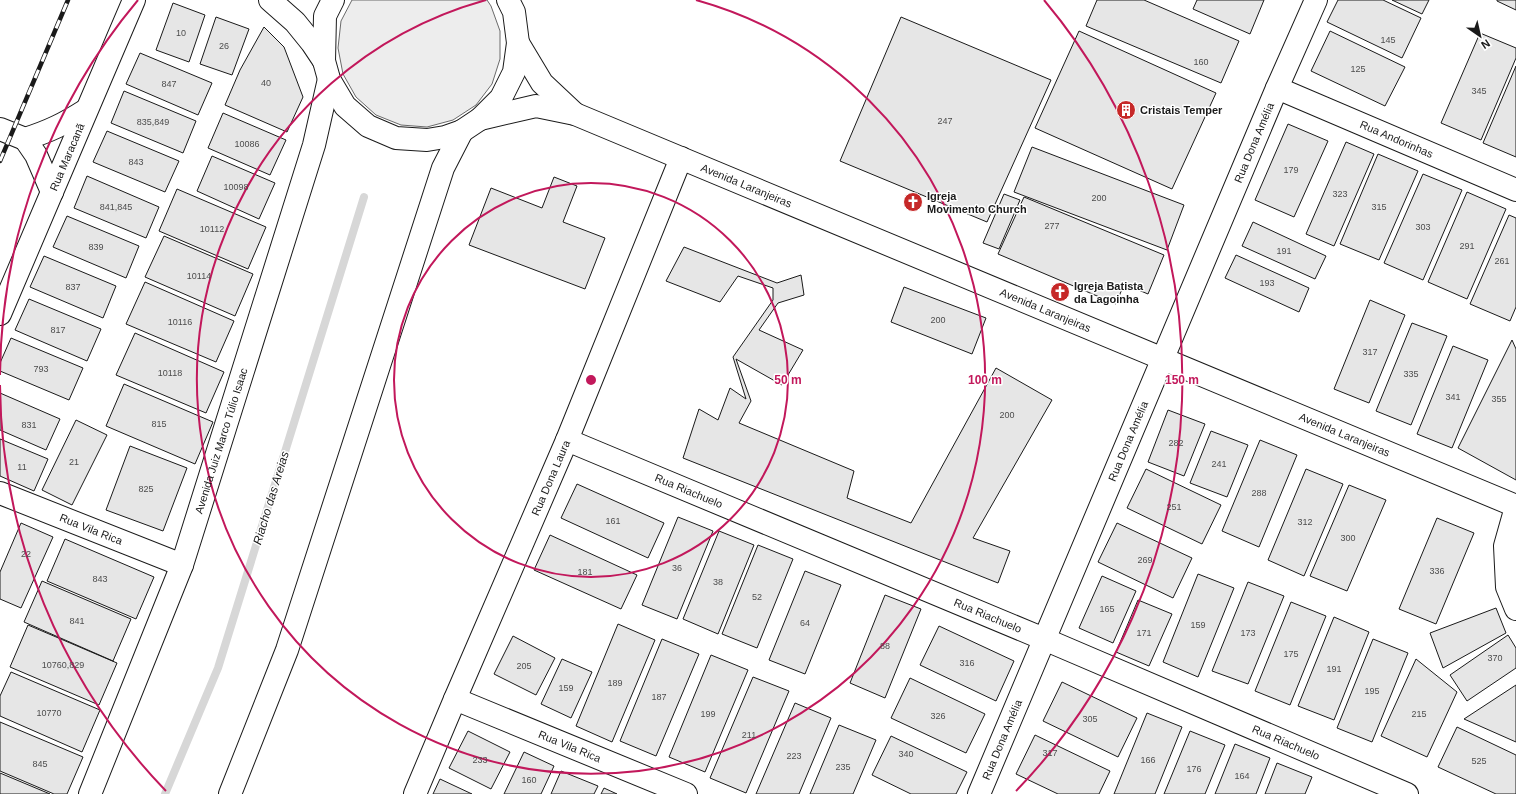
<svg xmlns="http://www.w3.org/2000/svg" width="1516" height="794" viewBox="0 0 1516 794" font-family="Helvetica,sans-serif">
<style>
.built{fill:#ededed;stroke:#6a6a6a}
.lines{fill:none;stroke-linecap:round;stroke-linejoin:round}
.stream{stroke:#d7d7d7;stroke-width:8}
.building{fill:#e6e6e6;stroke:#1a1a1a}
.street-casing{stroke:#1a1a1a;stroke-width:24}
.secondary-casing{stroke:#1a1a1a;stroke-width:24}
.primary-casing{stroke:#1a1a1a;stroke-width:24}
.street{stroke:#fff;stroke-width:22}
.secondary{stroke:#fff;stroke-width:22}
.primary{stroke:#fff;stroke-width:22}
.rail-casing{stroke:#1a1a1a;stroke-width:4.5}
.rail{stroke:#fff;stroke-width:3;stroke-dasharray:9;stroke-linecap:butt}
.ring{fill:none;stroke:#c2185b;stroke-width:2}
.labels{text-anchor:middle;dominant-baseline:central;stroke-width:3;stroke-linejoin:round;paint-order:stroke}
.number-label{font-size:9px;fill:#4d4d4d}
.poi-label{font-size:11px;font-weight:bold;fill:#1a1a1a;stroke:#fff;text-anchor:start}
.street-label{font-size:11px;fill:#1a1a1a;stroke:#fff}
.water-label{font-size:12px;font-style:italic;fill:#1a1a1a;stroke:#fff}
.centre{fill:#c2185b;stroke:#fff;stroke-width:2}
.ring-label{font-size:12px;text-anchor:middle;font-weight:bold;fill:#c2185b;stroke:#fff;stroke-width:3;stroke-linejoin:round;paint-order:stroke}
</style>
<rect width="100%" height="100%" fill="#fff"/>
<path class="built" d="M352 0H487L491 6 500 31V59L492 84 476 105 453 120 427 127 401 125 376 115 356 97 343 74 338 48 341 21Z"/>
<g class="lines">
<path class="stream" d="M165 794 218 668 364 197"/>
</g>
<path class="building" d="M1097 0H1144L1239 41 1221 83 1086 26Z
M1197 0H1264L1250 34 1193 9Z
M1338 0H1383L1421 18 1402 58 1327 22Z
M1392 0H1429L1422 14Z
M1516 0V10L1497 1V0Z
M173 3 205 15 189 62 156 50Z
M216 17 249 29 232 75 200 64Z
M901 17 1051 80 987 222 840 161Z
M264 27 284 47 303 97 287 132 225 105 240 70Z
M1079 31 1216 93 1172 189 1035 128Z
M1330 31 1405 67 1385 106 1311 71Z
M1480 33 1516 48V58L1481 140 1441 123Z
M140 53 212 83 198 115 126 84Z
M1516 66V157L1483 143Z
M124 91 196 121 183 153 111 123Z
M223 113 286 140 270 175 208 148Z
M1288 124 1328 141 1294 217 1255 200Z
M107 131 179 161 165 192 93 162Z
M1346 142 1374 154 1334 246 1306 234Z
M1032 147 1184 205 1167 250 1014 192Z
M1378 154 1418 171 1379 260 1340 244Z
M212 156 275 183 259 219 197 191Z
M1423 174 1462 190 1423 280 1384 263Z
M87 176 159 207 146 238 74 208Z
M554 177 577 186 563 222 605 238 585 289 469 245 491 188 542 208Z
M177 189 266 227 248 269 159 231Z
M1467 192 1506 209 1467 299 1428 282Z
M1004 194 1020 200 999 249 983 243Z
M1024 197 1164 255 1148 294 1124 284 1116 304 998 254Z
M1509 215 1516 218V307L1510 321 1470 304Z
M67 216 139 246 126 278 53 247Z
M1253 222 1326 256 1315 279 1242 246Z
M164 236 253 274 235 316 145 277Z
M684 247 777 283 801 275 804 295 778 303 759 330 803 350 782 385 736 359 751 401 739 423 854 471 847 498 911 523 996 368 1052 400 973 538 1010 551 998 583 683 458 699 409 718 420 730 388 746 399 733 357 773 300V288L738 276 720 302 666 281Z
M1236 255 1309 288 1299 312 1225 278Z
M44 256 116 286 103 318 30 287Z
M145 282 234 321 216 362 126 324Z
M904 287 986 318 972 354 891 322Z
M29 299 101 329 87 361 15 330Z
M1370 300 1405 315 1369 403 1334 389Z
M1412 323 1447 336 1411 425 1376 411Z
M135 333 224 372 206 413 116 375Z
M11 338 83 368 69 400 0 371V363Z
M1512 340 1516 349V480L1458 448Z
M1453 346 1488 360 1452 448 1417 434Z
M124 384 213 422 195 464 106 426Z
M0 393 60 419 46 450 0 430Z
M1168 410 1205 424 1184 476 1148 462Z
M76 420 107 435 72 505 42 490Z
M1211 431 1248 445 1227 497 1190 483Z
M0 439 48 459 34 491 0 476Z
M1260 440 1297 455 1259 547 1222 531Z
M130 446 187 468 163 531 106 510Z
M1146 469 1221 505 1202 544 1127 508Z
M1306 469 1343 484 1304 576 1268 560Z
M577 484 664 523 648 558 561 518Z
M1349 485 1386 500 1347 591 1310 576Z
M678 517 713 531 677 619 642 605Z
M1437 518 1474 533 1436 624 1399 609Z
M21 523 53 537 21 608 0 599V572Z
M1117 523 1192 558 1173 598 1098 562Z
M719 531 754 545 718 634 683 619Z
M550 535 637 575 621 609 534 570Z
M65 539 154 577 136 619 47 581Z
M758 545 793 559 757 648 722 634Z
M805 571 841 585 805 674 769 660Z
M1198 574 1234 588 1198 677 1163 662Z
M1102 576 1136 591 1113 643 1079 628Z
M42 581 131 619 113 661 24 622Z
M1248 582 1284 596 1248 684 1212 671Z
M885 595 921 609 885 698 850 683Z
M1138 600 1172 614 1149 666 1116 652Z
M1291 602 1326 616 1290 705 1255 691Z
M1496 608 1506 633 1443 668 1430 633Z
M1334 617 1369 632 1334 720 1298 706Z
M618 624 655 640 612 742 576 726Z
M28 625 117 663 99 705 10 667Z
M939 626 1014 661 996 701 920 665Z
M1508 635 1516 648V668L1467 701 1450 675Z
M513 636 555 658 536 695 494 674Z
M662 639 699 654 656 756 620 741Z
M1373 639 1408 653 1372 742 1337 728Z
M711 655 748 670 705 772 669 757Z
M562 659 592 672 571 718 541 704Z
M1416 659 1457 692 1427 757 1381 736Z
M11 672 100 710 82 752 0 716V696Z
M753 677 789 691 746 793 710 778Z
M910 678 985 714 966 753 891 718Z
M1062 682 1137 718 1118 757 1043 721Z
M1516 685V742L1464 719Z
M795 703 831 718 799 794H756Z
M1147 713 1182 727 1155 794H1114Z
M0 722 83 757 67 794H54L0 771Z
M839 725 876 740 853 794H810Z
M1457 727 1516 755V794H1496L1438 767Z
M468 731 510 752 491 789 449 768Z
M1190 731 1225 745 1205 794H1164Z
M1035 735 1110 771 1099 794H1058L1016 774Z
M891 736 967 772 956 794H911L872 775Z
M1235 744 1270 758 1256 794H1215Z
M524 752 554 766 541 794H504Z
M1277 763 1312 777 1305 794H1265Z
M561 771 598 786 594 794H551Z
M0 773 50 794H0Z
M440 779 472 794H433Z
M604 788 617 794H601Z"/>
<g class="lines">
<g class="street-casing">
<g id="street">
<path id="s1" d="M1277 88 1516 190"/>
<path d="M0 314 52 192"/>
<path id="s2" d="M567 440 1044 639 1407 794"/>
<path id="s3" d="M0 493 182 565"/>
<path id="s4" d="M455 699 686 794"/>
<path id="s5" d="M415 794 455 699 567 440 681 158"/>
<path id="s6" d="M979 794 1277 88 1316 0"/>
</g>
</g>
<g class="secondary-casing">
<g id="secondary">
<path d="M270 0 295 22 312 43 324 61"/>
<path d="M518 43 542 83 575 114"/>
<path id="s7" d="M480 119 536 106 575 114 1516 506"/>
<path d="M0 129 25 139"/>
<path d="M25 139C50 131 64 124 86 110"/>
<path d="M25 139 36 155 52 192"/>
<path id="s8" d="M52 192 134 0"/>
<path d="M1516 507 1505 546 1507 587 1516 609"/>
</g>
</g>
<g class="primary-casing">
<g id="primary">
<path d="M333 0 325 16 324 61 329 79 345 106 368 126 396 138 427 140 445 137 462 131 480 119 501 98 514 72 518 43 514 12 508 0"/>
<path id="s9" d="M90 794 182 565 314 145 329 79"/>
<path d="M230 794 287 650 443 168 462 131"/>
</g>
</g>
<use href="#street" class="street"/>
<use href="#secondary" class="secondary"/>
<use href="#primary" class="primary"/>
<g class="rail-casing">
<path id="rail" d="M0 161 68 0"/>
</g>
<use href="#rail" class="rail"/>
</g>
<g class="ring">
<circle cx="591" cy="380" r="197"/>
<path d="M696 0A394 394 0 1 1 486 0"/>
<path d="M166 791A591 591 0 0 1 0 385M0 375A591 591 0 0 1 138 0M1044 0A591 591 0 0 1 1016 791"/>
</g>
<defs>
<g id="building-disc" transform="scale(1)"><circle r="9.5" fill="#c62828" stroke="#fff"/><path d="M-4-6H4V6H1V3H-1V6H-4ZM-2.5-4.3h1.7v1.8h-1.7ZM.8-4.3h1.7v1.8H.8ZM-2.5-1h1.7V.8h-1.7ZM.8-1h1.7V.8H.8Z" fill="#fff"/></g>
<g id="church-disc" transform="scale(1)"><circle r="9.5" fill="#c62828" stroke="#fff"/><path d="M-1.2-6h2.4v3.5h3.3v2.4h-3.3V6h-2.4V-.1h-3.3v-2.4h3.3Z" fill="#fff"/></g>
</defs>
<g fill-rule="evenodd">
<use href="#building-disc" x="1126" y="110"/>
<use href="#church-disc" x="913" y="202"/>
<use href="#church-disc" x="1060" y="292"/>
</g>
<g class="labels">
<g class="number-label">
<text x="181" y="33">10</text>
<text x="1388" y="40">145</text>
<text x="224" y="46">26</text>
<text x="1201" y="62">160</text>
<text x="1358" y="69">125</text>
<text x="266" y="83">40</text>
<text x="169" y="84">847</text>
<text x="1479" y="91">345</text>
<text x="945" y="121">247</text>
<text x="153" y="122">835,849</text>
<text x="247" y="144">10086</text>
<text x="136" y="162">843</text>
<text x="1291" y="170">179</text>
<text x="236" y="187">10098</text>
<text x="1340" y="194">323</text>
<text x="1099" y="198">200</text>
<text x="116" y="207">841,845</text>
<text x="1379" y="207">315</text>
<text x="1052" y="226">277</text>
<text x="1423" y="227">303</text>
<text x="212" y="229">10112</text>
<text x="1467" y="246">291</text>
<text x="96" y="247">839</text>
<text x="1284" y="251">191</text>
<text x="1502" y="261">261</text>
<text x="199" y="276">10114</text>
<text x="1267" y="283">193</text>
<text x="73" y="287">837</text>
<text x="938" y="320">200</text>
<text x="180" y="322">10116</text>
<text x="58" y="330">817</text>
<text x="1370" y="352">317</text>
<text x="41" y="369">793</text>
<text x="170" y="373">10118</text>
<text x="1411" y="374">335</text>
<text x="1453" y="397">341</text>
<text x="1499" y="399">355</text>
<text x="1007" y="415">200</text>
<text x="159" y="424">815</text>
<text x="29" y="425">831</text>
<text x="1176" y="443">282</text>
<text x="74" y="462">21</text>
<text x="1219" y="464">241</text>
<text x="22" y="467">11</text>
<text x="146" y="489">825</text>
<text x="1259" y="493">288</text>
<text x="1174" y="507">251</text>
<text x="613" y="521">161</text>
<text x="1305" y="522">312</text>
<text x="1348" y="538">300</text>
<text x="26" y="554">22</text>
<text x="1145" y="560">269</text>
<text x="677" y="568">36</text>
<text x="1437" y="571">336</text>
<text x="585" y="572">181</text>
<text x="100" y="579">843</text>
<text x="718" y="582">38</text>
<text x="757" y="597">52</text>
<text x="1107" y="609">165</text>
<text x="77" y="621">841</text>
<text x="805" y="623">64</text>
<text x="1198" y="625">159</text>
<text x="1144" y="633">171</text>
<text x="1248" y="633">173</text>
<text x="885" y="646">88</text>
<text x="1291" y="654">175</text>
<text x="1495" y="658">370</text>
<text x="967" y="663">316</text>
<text x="63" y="665">10760,829</text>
<text x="524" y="666">205</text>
<text x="1334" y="669">191</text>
<text x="615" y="683">189</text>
<text x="566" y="688">159</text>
<text x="1372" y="691">195</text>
<text x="659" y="697">187</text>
<text x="49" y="713">10770</text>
<text x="708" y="714">199</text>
<text x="1419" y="714">215</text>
<text x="938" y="716">326</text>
<text x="1090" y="719">305</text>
<text x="749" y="735">211</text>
<text x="1050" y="753">317</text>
<text x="906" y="754">340</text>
<text x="794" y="756">223</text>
<text x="480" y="760">233</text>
<text x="1148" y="760">166</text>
<text x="1479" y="761">525</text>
<text x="40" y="764">845</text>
<text x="843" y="767">235</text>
<text x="1194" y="769">176</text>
<text x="1242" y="776">164</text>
<text x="529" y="780">160</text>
</g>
<g class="poi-label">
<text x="1140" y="110">Cristais Temper</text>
<text x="927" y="196">Igreja<tspan x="927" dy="13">Movimento Church</tspan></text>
<text x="1074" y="286">Igreja Batista<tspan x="1074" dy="13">da Lagoinha</tspan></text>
</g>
<g class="street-label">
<text stroke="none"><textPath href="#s1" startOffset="130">Rua Andorinhas</textPath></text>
<text stroke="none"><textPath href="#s6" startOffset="707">Rua Dona Amélia</textPath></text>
<text stroke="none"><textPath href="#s8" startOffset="38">Rua Maracanã</textPath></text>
<text stroke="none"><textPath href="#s7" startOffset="283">Avenida Laranjeiras</textPath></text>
<text stroke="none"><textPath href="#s7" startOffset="607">Avenida Laranjeiras</textPath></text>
<text stroke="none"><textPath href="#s7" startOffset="931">Avenida Laranjeiras</textPath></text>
<text stroke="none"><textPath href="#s9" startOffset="377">Avenida Juiz Marco Túlio Isaac</textPath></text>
<text stroke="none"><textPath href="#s6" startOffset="383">Rua Dona Amélia</textPath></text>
<text stroke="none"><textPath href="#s5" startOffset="344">Rua Dona Laura</textPath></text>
<text stroke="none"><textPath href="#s2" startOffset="132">Rua Riachuelo</textPath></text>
<text stroke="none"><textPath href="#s3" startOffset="98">Rua Vila Rica</textPath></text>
<text stroke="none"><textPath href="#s2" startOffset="456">Rua Riachuelo</textPath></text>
<text stroke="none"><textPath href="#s6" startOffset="59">Rua Dona Amélia</textPath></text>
<text stroke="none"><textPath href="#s2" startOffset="780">Rua Riachuelo</textPath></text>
<text stroke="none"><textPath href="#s4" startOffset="124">Rua Vila Rica</textPath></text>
</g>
<g class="water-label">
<text transform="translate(271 498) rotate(-73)">Riacho das Areias</text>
</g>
</g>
<circle cx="591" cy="380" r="6" class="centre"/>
<g class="ring-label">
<text x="788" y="384">50 m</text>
<text x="985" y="384">100 m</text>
<text x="1182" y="384">150 m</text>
</g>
<g transform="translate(1480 36) rotate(146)" stroke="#ffffff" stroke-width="3" paint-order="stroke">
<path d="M0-3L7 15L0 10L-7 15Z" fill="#1a1a1a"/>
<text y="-6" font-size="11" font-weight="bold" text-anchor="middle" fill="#1a1a1a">N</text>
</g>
</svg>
